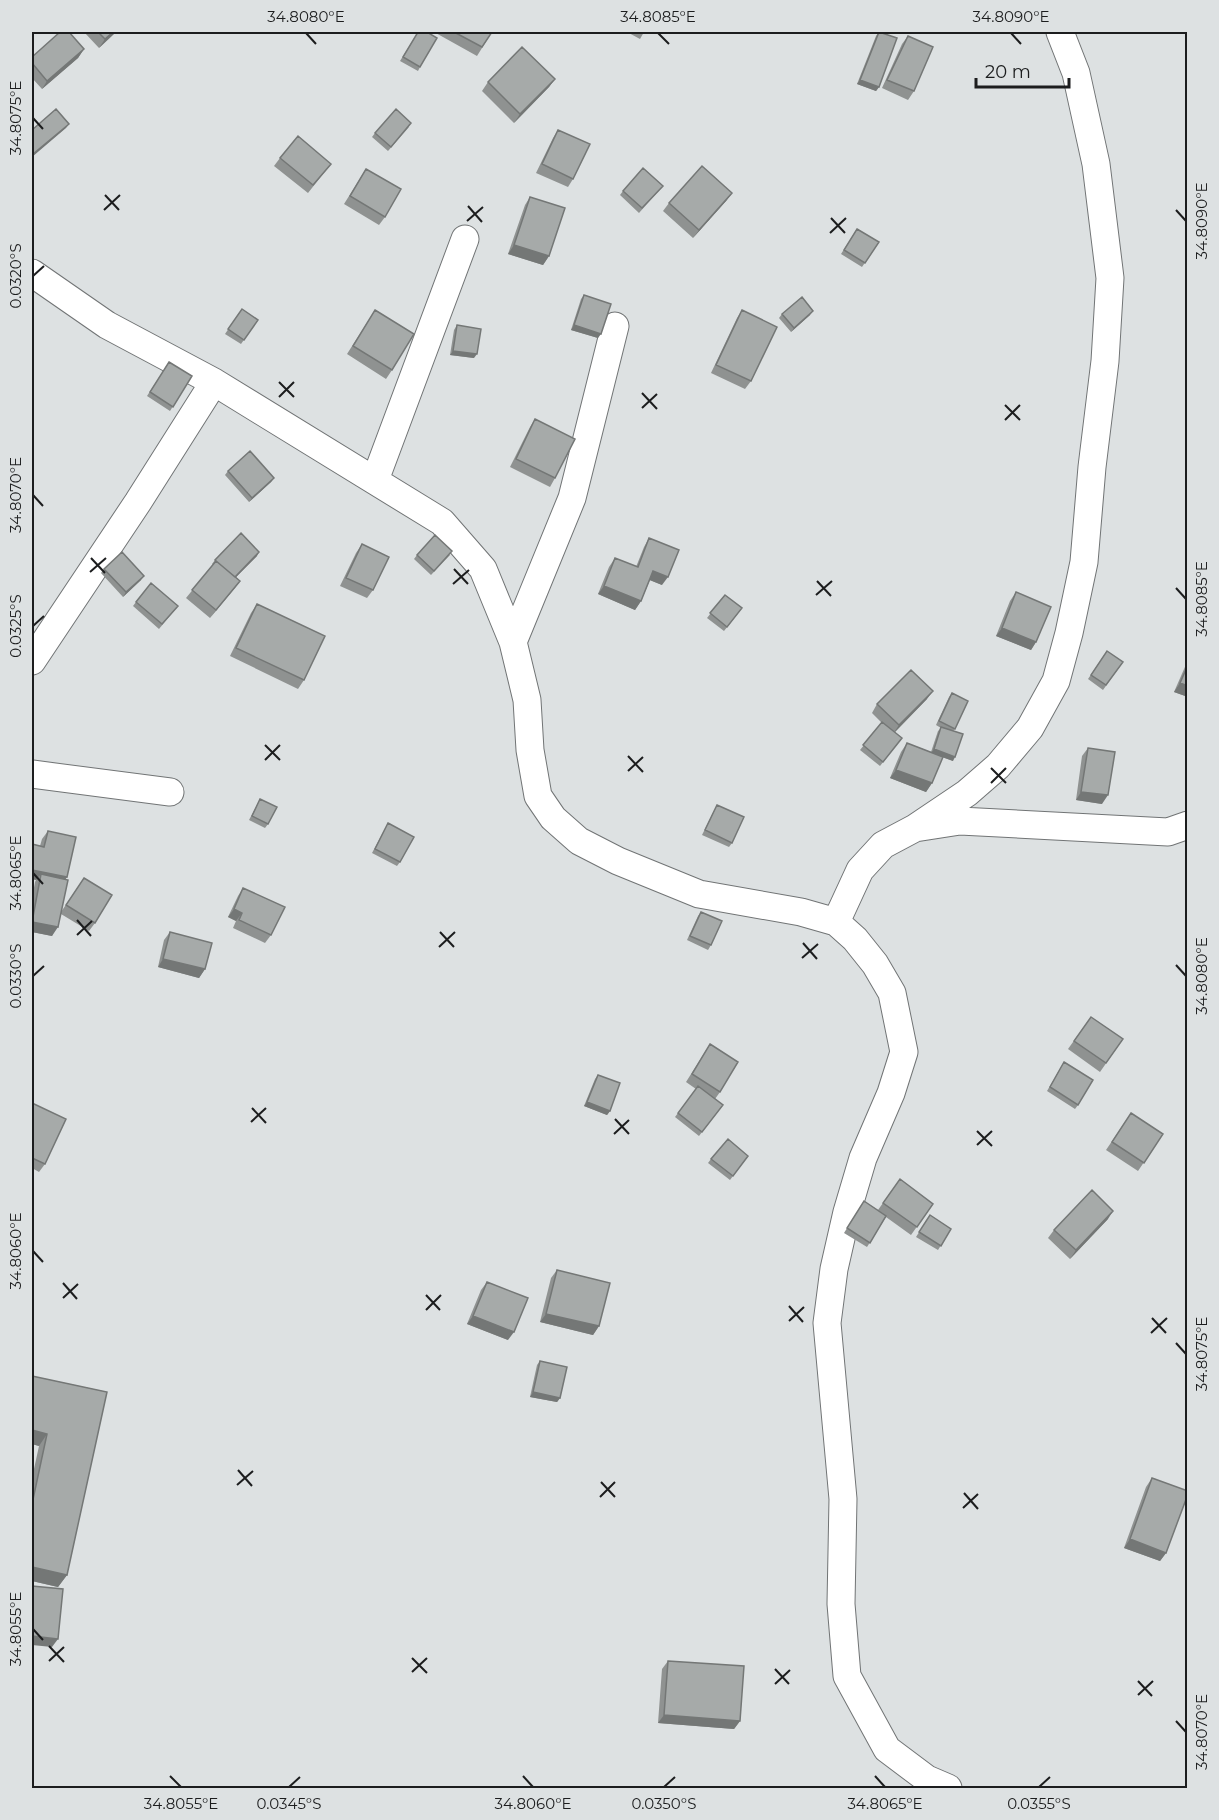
<svg xmlns="http://www.w3.org/2000/svg" width="1219" height="1820" viewBox="0 0 1219 1820" font-family="Montserrat,sans-serif">
<style>
.lines{fill:none;stroke-linecap:round;stroke-linejoin:round}
.minor-casing{stroke:#717475;stroke-width:29}
.minor{stroke:#fff;stroke-width:27}
.wall{fill:#8f9291}
.shaded-wall{fill:#747776}
.building{fill:#a6aaa9;stroke:#747776;stroke-width:1.5}
.ticks{fill:none;stroke:#1c1d1e;stroke-width:2}
.neatline{fill:none;stroke:#1c1d1e;stroke-width:2}
.ticks-label{font-size:15px;text-anchor:middle;fill:#1c1d1e}
</style>
<rect width="100%" height="100%" fill="#dde1e2"/>
<g class="lines">
<g class="minor-casing">
<path id="minor" d="M32 273 107 325 214 382 442 522 483 569 513 642 527 700 530 750 538 796 553 818 579 841 618 861 699 894 801 912 836 922 855 939 875 964 892 993 904 1052 891 1093 863 1158 847 1212 834 1269 827 1323 843 1499 841 1604 847 1676 887 1749 927 1779 948 1788
M375 480 465 239
M513 642 572 498 615 326
M32 661 138 502 214 382
M32 774 170 792
M915 828 967 793 998 766 1030 728 1056 681 1069 633 1084 562 1092 467 1105 361 1110 278 1096 164 1076 73 1060 32
M836 922 860 870 883 845 915 828 960 821 1168 832 1188 825"/>
</g>
<use href="#minor" class="minor"/>
</g>
<path class="wall" d="M84 32H116L99 48Z
M418 32 420 67 418 71 400 61Z
M434 32H492L477 56Z
M627 32H644L640 39Z
M879 32V87L876 91 857 84 876 36Z
M908 36 914 91 908 100 882 88 902 44Z
M84 49 78 58 42 89 32 78V57Z
M555 79 549 87 514 123 482 91 488 82Z
M409 127 388 151 372 137 375 133Z
M558 130 573 179 568 187 536 173 553 138Z
M280 158 331 164 308 193 274 166Z
M366 169 385 217 379 225 344 204Z
M663 186 639 213 620 195 623 191Z
M732 193 726 201 693 238 663 211 669 203Z
M530 197 549 256 543 265 508 254 525 205Z
M857 229 879 242 862 267 841 254Z
M584 295 598 338 571 330 581 299Z
M242 309 258 320 241 344 225 334Z
M375 310 392 370 386 379 347 354Z
M742 310 751 381 745 389 711 373 737 318Z
M782 314 810 315 791 332 779 318Z
M457 325 474 358 450 355 454 330Z
M169 362 192 376 170 411 147 396Z
M535 419 555 478 550 487 510 467 530 427Z
M228 471 274 478 271 482 249 502 225 475Z
M649 538 662 585 650 580 641 601 635 610 598 594 609 567 615 558 636 567 644 547Z
M362 544 373 590 367 598 340 586 356 553Z
M417 555H450L431 575 414 559Z
M257 556 236 577 240 581 210 618 186 598 213 565 212 564 215 560Z
M104 569 141 580 123 597 101 573Z
M1016 592 1036 642 1031 650 996 636 1010 601Z
M725 595 742 608 724 631 707 618Z
M136 602 178 606 159 629 133 606Z
M257 604 304 680 298 689 230 656 251 613Z
M1107 651 1123 662 1103 690 1088 679Z
M1188 660V697L1174 692Z
M952 693 955 729 953 731V761L942 757 932 783 926 792 890 778 901 752 907 743 931 752 938 731 941 728 936 725 949 697Z
M927 699 895 732 902 738 880 766 860 750 882 723 872 713 877 704Z
M1088 748 1102 804 1076 800 1082 756Z
M260 799 268 824 265 828 249 820Z
M717 805 732 843 729 847 702 835Z
M388 823 400 862 397 866 372 853Z
M48 831 67 877 65 879 61 912 84 878 95 923 89 931 61 914 52 936 32 932V899L35 882 36 880 32 879V844L40 846 42 839Z
M243 888 271 935 265 943 233 928 236 921 228 917 238 896Z
M701 912 711 945 708 950 687 940 698 916Z
M170 932 205 969 199 978 158 967 164 940Z
M1091 1017 1123 1039 1100 1072 1068 1049Z
M710 1044 720 1092 715 1099 723 1105 699 1136 675 1117 696 1089 686 1082Z
M1061 1067 1078 1105 1075 1109 1047 1091Z
M598 1075 610 1111 607 1115 584 1106 595 1079Z
M32 1103 45 1164 39 1172 32 1168Z
M1131 1113 1163 1134 1138 1171 1106 1150Z
M748 1156 730 1180 708 1163 711 1159Z
M900 1179 933 1204 911 1235 886 1217 867 1247 844 1233 864 1201 878 1210Z
M930 1215 951 1229 938 1250 916 1237Z
M1108 1219 1070 1259 1048 1238 1054 1230Z
M557 1270 599 1326 593 1335 540 1322 551 1278Z
M487 1282 508 1340 467 1324 481 1290Z
M540 1361 560 1398 557 1402 530 1397 537 1365Z
M32 1376 107 1392 67 1575 58 1587 32 1581V1478L39 1446 32 1444Z
M1152 1478 1166 1553 1160 1561 1124 1548 1146 1487Z
M668 1661 740 1721 734 1729 658 1723 662 1669Z"/>
<path class="shaded-wall" d="M113 32H116L99 48 105 39Z
M84 49 78 58 42 89 47 81Z
M555 79 549 87 514 123 520 114Z
M860 80 879 87 876 91 857 84Z
M69 124 66 128 32 157 33 154Z
M732 193 726 201 693 238 699 230Z
M514 245 549 256 543 265 508 254Z
M813 311 810 315 791 332 794 328Z
M574 325 601 334 598 338 571 330Z
M453 351 477 354 474 358 450 355Z
M274 478 271 482 249 502 252 498Z
M259 552 257 556 230 583 233 578Z
M653 571 668 577 662 585 647 579Z
M144 576 141 580 123 597 126 592Z
M240 581 234 589 210 618 216 610Z
M604 586 641 601 635 610 598 594Z
M1002 628 1036 642 1031 650 996 636Z
M1180 683 1188 686V697L1174 692Z
M933 691 927 699 893 734 899 725Z
M934 749 955 757 953 761 931 753Z
M896 770 932 783 926 792 890 778Z
M1081 792 1108 795 1102 804 1076 800Z
M32 870 67 877 61 886 41 874 36 880 32 879Z
M234 909 242 913 236 921 228 917Z
M32 922 58 927 52 936 32 932Z
M163 959 205 969 199 978 158 967Z
M587 1102 610 1111 607 1115 584 1106Z
M1113 1211 1108 1219 1070 1259 1076 1250Z
M546 1314 599 1326 593 1335 540 1322Z
M473 1316 514 1332 508 1340 467 1324Z
M533 1392 560 1398 557 1402 530 1397Z
M32 1430 47 1434 39 1446 32 1444Z
M1130 1539 1166 1553 1160 1561 1124 1548Z
M32 1567 67 1575 58 1587 32 1581Z
M32 1636 58 1639 52 1647 32 1645Z
M664 1715 740 1721 734 1729 658 1723Z"/>
<path class="building" d="M60 32H69L84 49 47 81 32 63V57Z
M98 32H113L105 39Z
M418 32H427L437 38 420 67 403 57Z
M454 32H492L482 47Z
M879 32 897 38 879 87 860 80Z
M908 36 933 47 914 91 887 80Z
M522 47 555 79 520 114 488 82Z
M56 109 69 124 33 154 32 152V130Z
M396 109 411 123 391 147 375 133Z
M558 130 590 144 573 179 542 164Z
M298 136 331 164 313 185 280 158Z
M702 166 732 193 699 230 669 203Z
M643 168 663 186 642 208 623 191Z
M366 169 401 189 385 217 350 196Z
M530 197 565 208 549 256 514 245Z
M857 229 879 242 865 263 844 250Z
M584 295 611 304 601 334 574 325Z
M802 297 813 311 794 328 782 314Z
M242 309 258 320 244 340 228 329Z
M375 310 414 334 392 370 353 346Z
M742 310 777 327 751 381 716 365Z
M457 325 481 329 477 354 453 351Z
M169 362 192 376 173 407 150 392Z
M535 419 575 439 555 478 516 459Z
M250 451 274 478 252 498 228 471Z
M241 533 259 552 235 577 215 560Z
M435 535 452 551 434 571 417 555Z
M649 538 679 550 668 577 653 571 641 601 604 586 615 558 638 567Z
M362 544 389 557 373 590 346 578Z
M122 552 144 576 126 592 104 569Z
M216 561 240 581 216 610 192 590Z
M151 583 178 606 162 624 136 602Z
M1016 592 1051 607 1036 642 1002 628Z
M725 595 742 608 727 627 710 613Z
M257 604 325 636 304 680 236 648Z
M1107 651 1123 662 1106 685 1091 675Z
M1188 665V686L1180 683Z
M911 670 933 691 899 725 877 704Z
M952 693 968 701 955 729 939 721Z
M882 722 902 738 883 762 863 745Z
M941 727 963 734 955 757 934 749Z
M907 743 943 757 932 783 896 770Z
M1088 748 1115 752 1108 795 1081 792Z
M260 799 277 807 268 824 252 816Z
M717 805 744 817 732 843 705 830Z
M388 823 414 837 400 862 375 849Z
M48 831 76 837 67 877 32 870V844L44 847Z
M41 874 68 880 58 927 32 922Z
M84 878 112 895 95 923 66 905Z
M243 888 285 907 271 935 239 920 242 913 234 909Z
M701 912 722 921 711 945 690 936Z
M170 932 212 943 205 969 163 959Z
M1091 1017 1123 1039 1106 1063 1074 1041Z
M710 1044 738 1062 720 1092 692 1074Z
M1064 1062 1093 1080 1078 1105 1050 1087Z
M598 1075 620 1083 610 1111 587 1102Z
M698 1086 723 1105 702 1132 678 1113Z
M32 1103 66 1119 45 1164 32 1158Z
M1131 1113 1163 1134 1144 1163 1112 1142Z
M728 1139 748 1156 733 1176 711 1159Z
M900 1179 933 1204 917 1227 883 1203Z
M1092 1190 1113 1211 1076 1250 1054 1230Z
M864 1201 886 1216 870 1243 847 1228Z
M930 1215 951 1229 941 1246 919 1232Z
M557 1270 610 1283 599 1326 546 1314Z
M487 1282 528 1298 514 1332 473 1316Z
M540 1361 567 1367 560 1398 533 1392Z
M32 1376 107 1392 67 1575 32 1567V1504L47 1434 32 1430Z
M1152 1478 1188 1491V1494L1166 1553 1130 1539Z
M32 1586 63 1589 58 1639 32 1636Z
M668 1661 744 1666 740 1721 664 1715Z"/>
<path class="ticks" d="M306 33 316 44M658 33 669 44M1011 33 1021 44M33 118 43 129M105 195 119 210M468 206 482 222M104 210 120 195M1176 210 1186 221M831 218 845 233M467 221 483 207M830 233 846 218M33 276 44 266M279 382 294 397M642 393 657 409M279 397 294 382M1005 405 1020 420M642 408 657 394M1005 420 1020 405M33 495 43 506M91 558 105 573M454 569 468 584M90 572 106 558M817 581 831 596M453 584 469 570M1176 588 1186 599M816 595 832 581M33 626 44 616M265 745 280 760M628 756 643 772M265 760 280 745M991 768 1006 783M628 771 643 757M991 783 1006 768M33 873 43 884M77 920 91 936M440 932 454 947M77 935 92 921M803 943 817 959M439 947 455 932M802 958 818 944M1176 965 1186 976M33 976 44 966M252 1108 266 1123M615 1119 629 1134M251 1122 266 1108M977 1131 992 1146M614 1134 629 1120M977 1145 992 1131M33 1251 43 1262M63 1283 77 1299M426 1295 440 1310M63 1298 78 1284M789 1306 803 1322M426 1310 441 1295M1152 1318 1166 1333M789 1321 804 1307M1151 1333 1167 1318M1176 1343 1186 1354M238 1470 252 1486M601 1482 615 1497M237 1485 253 1471M964 1493 978 1509M600 1497 615 1482M963 1508 978 1494M33 1629 43 1640M49 1646 64 1662M412 1658 427 1673M49 1661 64 1647M775 1669 789 1684M412 1672 427 1658M1138 1681 1152 1696M775 1684 790 1670M1138 1695 1153 1681M1176 1721 1186 1732M170 1776 181 1787M523 1776 533 1787M875 1776 885 1787M289 1787 300 1777M664 1787 675 1777M1039 1787 1050 1777"/>
<rect width="1219" height="1820" fill="none" stroke="#dde1e2" stroke-width="66"/>
<path d="M976 78v9h93v-9" fill="none" stroke="#1c1d1e" stroke-width="3"/>
<text x="985" y="78" font-size="18" fill="#1c1d1e" stroke="#dde1e2" stroke-width="4.5" paint-order="stroke">20 m</text>
<rect x="33" y="33" width="1153" height="1754" class="neatline"/>
<g class="ticks-label">
<text x="306" y="22">34.8080°E</text>
<text x="658" y="22">34.8085°E</text>
<text x="1011" y="22">34.8090°E</text>
<text transform="translate(16 118) rotate(-90)" y="5">34.8075°E</text>
<text transform="translate(1202 221) rotate(-90)" y="5">34.8090°E</text>
<text transform="translate(16 276) rotate(-90)" y="5">0.0320°S</text>
<text transform="translate(16 495) rotate(-90)" y="5">34.8070°E</text>
<text transform="translate(1202 599) rotate(-90)" y="5">34.8085°E</text>
<text transform="translate(16 626) rotate(-90)" y="5">0.0325°S</text>
<text transform="translate(16 873) rotate(-90)" y="5">34.8065°E</text>
<text transform="translate(16 976) rotate(-90)" y="5">0.0330°S</text>
<text transform="translate(1202 976) rotate(-90)" y="5">34.8080°E</text>
<text transform="translate(16 1251) rotate(-90)" y="5">34.8060°E</text>
<text transform="translate(1202 1354) rotate(-90)" y="5">34.8075°E</text>
<text transform="translate(16 1629) rotate(-90)" y="5">34.8055°E</text>
<text transform="translate(1202 1732) rotate(-90)" y="5">34.8070°E</text>
<text x="181" y="1809">34.8055°E</text>
<text x="289" y="1809">0.0345°S</text>
<text x="533" y="1809">34.8060°E</text>
<text x="664" y="1809">0.0350°S</text>
<text x="885" y="1809">34.8065°E</text>
<text x="1039" y="1809">0.0355°S</text>
</g>
</svg>
